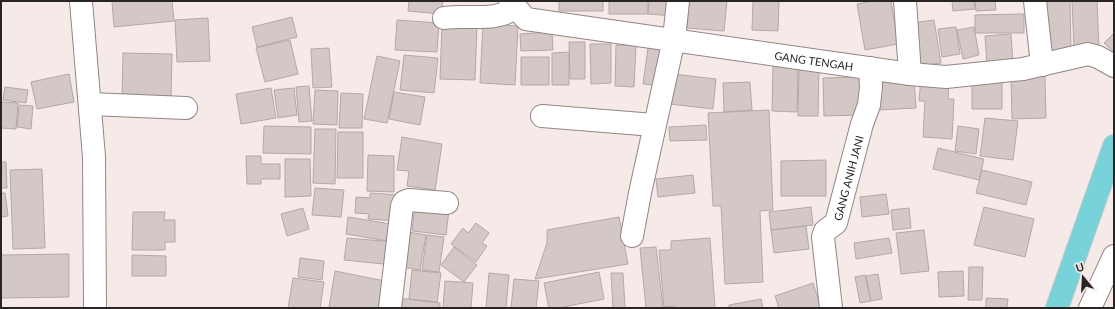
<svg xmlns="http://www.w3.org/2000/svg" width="1115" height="309" viewBox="0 0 1115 309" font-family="Lato,sans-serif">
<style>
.building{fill:#d4c8c6;stroke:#b4a8a7}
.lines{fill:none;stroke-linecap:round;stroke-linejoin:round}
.minor-casing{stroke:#918684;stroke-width:24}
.major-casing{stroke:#cccbcb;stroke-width:24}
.minor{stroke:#fff;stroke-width:22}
.major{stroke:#77d3d9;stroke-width:22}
.labels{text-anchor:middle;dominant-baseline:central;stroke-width:4;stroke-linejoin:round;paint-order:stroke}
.street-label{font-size:11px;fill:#2a2525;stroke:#f6eae9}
</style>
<rect width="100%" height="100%" fill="#f6eae9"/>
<path class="building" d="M112 1H172L174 21 114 27Z
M409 1H443L441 14 408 11Z
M559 1H603V11H559Z
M609 1H648V14H609Z
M649 1H674L673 16 648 14Z
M689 1H727L724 31 687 28Z
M753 1H779L778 31 752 30Z
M873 1H891L898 44 865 50 857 4Z
M952 1H974L975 9 953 11Z
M975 1H995L996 10 976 11Z
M1044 1H1070L1071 51 1046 52Z
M1072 1H1097L1099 48 1074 49Z
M1024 14V33H975V15Z
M292 17 297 37 257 47 252 27Z
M208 18 210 61 177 62 175 20Z
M397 20 439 23 437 52 395 50Z
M934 20 941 63 917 66 911 23Z
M442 23 477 24 475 80 440 79Z
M483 24 518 26 515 85 480 83Z
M956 27 960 54 942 57 938 29Z
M974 27 979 55 963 59 957 30Z
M552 32 553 50 521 51 520 34Z
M1114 33V52L1104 43Z
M1011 34 1013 63 987 66 985 36Z
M290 40 298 74 265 82 256 48Z
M569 42H585V79H570Z
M590 44H611V83L591 84Z
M616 45H636L634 87 615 86Z
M329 48 332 87 313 88 311 49Z
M648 48 667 50 661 86 643 84Z
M569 52V85H552V53Z
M123 53 172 54 171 98 122 97Z
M404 55 438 58 434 93 400 90Z
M377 56 400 61 387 123 364 119Z
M521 57H549V85H521Z
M773 66H798L797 112 772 111Z
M799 70 819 71 818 116H798Z
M69 74 74 102 37 109 31 82Z
M673 74 716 79 713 109 670 104Z
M1045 76 1046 118 1012 119 1011 77Z
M861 77 862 115 824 116 823 78Z
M914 78 916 108 879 110 877 81Z
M921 78 949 80 948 99H954L952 139 923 137 925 101H919Z
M972 80H1002V109H972Z
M750 82 752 110 724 112 723 83Z
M309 86 312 121 299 122 296 87Z
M5 87 28 90 26 103 3 100Z
M271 88 276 118 241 124 236 94Z
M294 88 297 115 278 118 274 90Z
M315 90 338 91 337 125 313 124Z
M394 92 425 97 420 125 389 119Z
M341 93 363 94 362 128H339Z
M1 102 18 103 16 129 1 128Z
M19 105 33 106 31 129 17 127Z
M769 110 773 210 760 211 763 282 725 284 721 206H713L708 113Z
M985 118 1018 121 1013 160 980 156Z
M706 125 707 140 670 141 669 127Z
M264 126 311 127V154L263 153Z
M958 126 979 129 976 154 955 151Z
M315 129H336L335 184 313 183Z
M338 132H363V178H337Z
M402 137 442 144 435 190 407 186 409 171 397 170Z
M938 148 984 159 979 180 933 169Z
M368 155 394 156V192L367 191Z
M246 156H261V164H280V179H261V184H247Z
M285 159H310L311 196 285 197Z
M826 160V196H781V161Z
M1 162H6L7 188H1Z
M42 169 45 248 13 249 10 170Z
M982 170 1032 182 1026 205 976 193Z
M693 175 695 193 658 197 656 179Z
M315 188 344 190 341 217 312 215Z
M1 193H5L8 216 1 217Z
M370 193 399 195 397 221 368 219 369 214 355 213 356 197 370 198Z
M886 194 889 214 862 217 860 197Z
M415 206 449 210 446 235 412 231Z
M811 207 813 225 771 230 769 212Z
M984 207 1034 219 1025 257 974 245Z
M303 208 309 229 287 236 281 214Z
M909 208 911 228 893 230 891 210Z
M133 212H165L164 220H175V242H165V250H132Z
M348 217 397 225 394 242 346 234Z
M619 217 628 264 535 279 547 243V230Z
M476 223 489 233 482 243 487 246 476 262 451 244 463 228 468 233Z
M806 226 809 249 774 253 771 230Z
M924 230 929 271 901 274 896 233Z
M408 232 426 235 420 270 402 267Z
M427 235 444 237 439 272 422 270Z
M347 238 395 242 393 265 344 260Z
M710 238 715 308H676L675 306 664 307 659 250H671V241Z
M889 238 892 253 856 259 854 243Z
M454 247 477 265 464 282 441 265Z
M656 247 663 308H646L640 248Z
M69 254V297L1 298V255Z
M132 255 166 256V276H132Z
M300 258 324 261 322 280 298 277Z
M969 267H983L982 300H968Z
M412 270 441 273 437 302 409 299Z
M335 271 390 282 385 308H336L329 307Z
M963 271 964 296 939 297 938 272Z
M599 272 604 299 558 308H549L544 283Z
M489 273 509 275 506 308H486Z
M611 273H623L625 308H613Z
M878 274 882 299 871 301 866 276Z
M865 275 871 301 860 303 855 277Z
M293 278 324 282 320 308H288Z
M514 279 539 281 536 308H511Z
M445 281 473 283 471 308H443Z
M813 283 821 308H779L775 296Z
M398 298 440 303V308H397Z
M986 298 1008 299 1007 308H986Z
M761 299 763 308H729V305Z"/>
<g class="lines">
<g class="minor-casing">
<g id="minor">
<path d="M81 1 94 157 95 308"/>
<path id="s1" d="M510 1 526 19 910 74 946 77 1023 69 1088 54 1098 57 1114 66"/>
<path d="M905 1 910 74"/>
<path d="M1035 1 1042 65"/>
<path d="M444 18C466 14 497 23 516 7"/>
<path d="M90 104 186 108"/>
<path d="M542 116 654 125"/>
<path d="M632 236 640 193 674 39 678 1"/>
<path d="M390 308 402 206 404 202 409 200 447 203"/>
<path id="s2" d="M831 308 823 237 825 231 836 223 862 124 869 105 871 87 870 68"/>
<path d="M1090 308 1114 256"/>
</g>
</g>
<g class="major-casing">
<path id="major" d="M1057 308 1114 146"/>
</g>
<use href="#minor" class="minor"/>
<use href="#major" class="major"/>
</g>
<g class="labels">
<g class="street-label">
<text stroke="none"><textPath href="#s1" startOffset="315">GANG TENGAH</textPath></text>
<text stroke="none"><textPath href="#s2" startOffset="138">GANG ANIH JANI</textPath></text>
</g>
</g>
<rect width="1115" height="309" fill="none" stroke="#2a2525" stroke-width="4"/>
<g transform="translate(1083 277) rotate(342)" stroke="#f6eae9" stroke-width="3" paint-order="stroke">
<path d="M0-3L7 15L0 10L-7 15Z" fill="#2a2525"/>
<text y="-6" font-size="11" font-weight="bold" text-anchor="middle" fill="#2a2525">U</text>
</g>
</svg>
